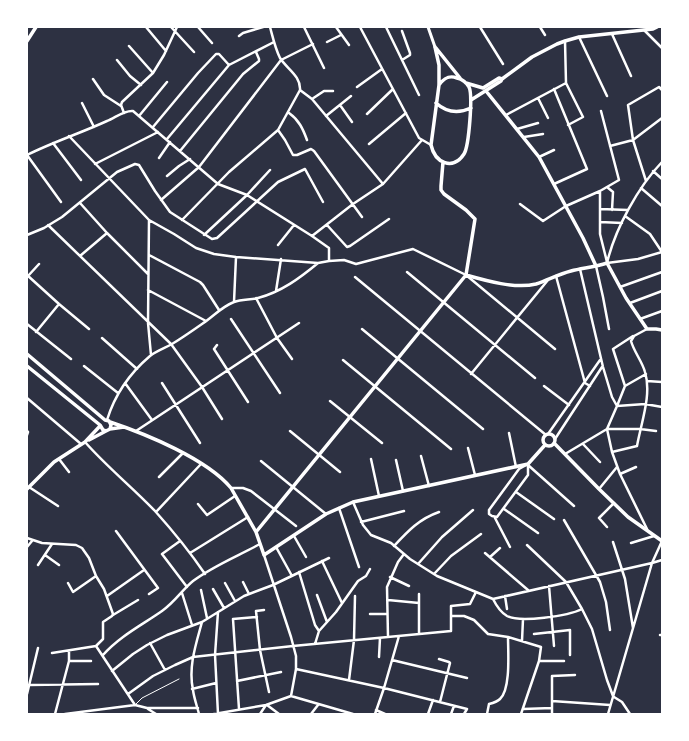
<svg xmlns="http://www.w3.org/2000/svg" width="689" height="741" viewBox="0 0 689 741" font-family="Karla,sans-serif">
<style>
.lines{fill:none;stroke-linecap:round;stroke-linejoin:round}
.service{stroke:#fff;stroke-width:1}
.minor{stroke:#fff;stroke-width:2.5}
.tertiary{stroke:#fff;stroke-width:3}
.secondary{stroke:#fff;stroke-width:3.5}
</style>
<rect width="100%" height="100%" fill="#2d3142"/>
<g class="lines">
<path class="service" d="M136 704 142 698 179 679"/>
<path class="minor" d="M146 27 166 51
M171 27 194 52
M198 27 212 43
M304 27 324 68
M336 27 349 45
M360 27 419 138 431 145
M386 27 419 95
M480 27 503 64
M540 27 545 35
M644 30 662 48
M612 34 631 76
M239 36 243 33 263 27
M579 37 607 96
M565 41 566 83 583 117 568 125
M327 42 341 35
M129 46 153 73
M117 60 130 76 141 85
M402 60 410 55V53L402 31
M93 79 104 95 121 106
M357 87 382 69
M554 89 587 169 554 184
M300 90 312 99 383 184
M538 98 548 118
M312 99 324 91H333
M82 103 94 127
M340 105 352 122
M124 113 121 105 122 102 153 73 164 55 177 27
M289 113C299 120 303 129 307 140
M367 114 393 89
M506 115 566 83
M139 116 167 82
M326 116 351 96
M153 127 198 73 216 54H219L229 65
M517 129 538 123
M278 130 285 140 293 155H297L311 149 314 151 362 217
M69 136 149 220 174 234 196 248 214 254 236 257 318 263 329 261 344 260 356 264 413 249 466 275 555 349
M524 137 543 134
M167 139 229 65 274 42
M53 143 81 180
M369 144 406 113
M610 146 633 140 662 118
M180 151 243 74 259 61V59L256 52
M539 157 554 150
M159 158 170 142
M95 164 158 132
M653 171 662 179
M167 176 179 166 190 159
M646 181 633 140 628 105 659 87 662 90
M607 187 613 192 612 210
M641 188 662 206
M600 191V234L607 262
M161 200 199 167 281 60 313 44
M61 202 27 155C53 142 81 133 107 121 115 118 124 110 133 111L218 184 247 195 312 236 329 248V261
M80 203 107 233 148 274
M520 204 543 221 566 206 600 191 619 180 601 111
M600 209 628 210
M625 216 650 234 662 252
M149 220 148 323 151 355
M182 220 229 172 278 130 300 90C301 76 287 69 280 58 275 48 273 38 270 27
M600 222 622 223
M48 225 171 344 202 387 222 419
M327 225 347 247 350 246 389 219
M27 235 44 228 62 217 117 172 135 164 139 165 155 191 170 212 212 239 217 238 278 182 305 169 323 202
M204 235 247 195 270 170
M312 236 353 204 383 184 422 140
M278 245 294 225
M149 255 200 282 203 285 219 310
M80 256 107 233
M607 263C615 229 638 187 662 162
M607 263 638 259 662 252
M596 266 603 297 609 329
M580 269 603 367 612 397 617 406 607 429 612 452 620 474 647 529
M407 272 535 378
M27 275 59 304 89 329
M28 276 39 264
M556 276 585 383 590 386
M355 277 546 435
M620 287 662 272
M148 290 206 321
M276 291 281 259
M256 298 277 338 292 359
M234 302 236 257
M630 303 662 291
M231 319 280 393
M640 319 662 311
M27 324 71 359
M362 329 483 429
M36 332 59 304
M102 338 137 369
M217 345 214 349 248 402
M343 360 451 449
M84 366 118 393
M471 374 548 280
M646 374 625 386 617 406 645 404 662 407
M647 381 662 382
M125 383 152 420
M162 383 200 443
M544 386 569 405
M625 386 613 349 633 336
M27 398 81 444
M330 401 382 443
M107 420C115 394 130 373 150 356 156 351 165 348 172 344 182 338 192 331 202 324 213 317 221 307 234 302 242 299 250 300 258 298 281 292 300 278 318 263
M27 431 28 432 27 435
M136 431 299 323
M290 431 340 472
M509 433 516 467
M548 434 600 360
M555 439 602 367
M85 442C107 467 132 487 155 511 173 531 190 552 205 574
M583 444 600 462
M468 448 475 475
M612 452 637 446C641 423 652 395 645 372 642 361 634 352 631 341L634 336 647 329
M565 454 607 429H640L656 431
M421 456 429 486
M59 459 69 472
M371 459 379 496
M396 460 403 491
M261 461 326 514
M528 464V475L497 517 492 516 489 514V510L519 469Z
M528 465 574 506
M620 474 636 467
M159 477 183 453
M29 487 58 506
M232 488H243L251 491 296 526
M599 489 617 467
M516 492 554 519
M353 502 363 525 371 535 391 543 410 559 437 576 493 599 652 563 662 560
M198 504 207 515 235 496
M339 508 359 567
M504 509 538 533
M156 512 201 464
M495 518 510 547
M564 520 600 582 606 602 610 630
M361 522 404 511
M607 527 599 518 614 503
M116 531 158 588 149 594
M294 536 306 557
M27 538 42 543 76 545 82 548 89 558 96 576 104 589 113 614 112 616 103 622V639L96 646
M180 541 162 554 187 587
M613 542 625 579 633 628
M631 543 654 536
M527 545 566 582 582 609 592 629 607 680 613 696
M394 546C408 531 419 519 439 512
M27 547 32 541
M276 547 292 576
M190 553 248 517
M485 553 528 590
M45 555 59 565
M264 555 291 637 296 656V669L291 696
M490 557 500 548
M322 561 342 603
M418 564 442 537 473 510
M38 565 52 544
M299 572 315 625 319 631
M434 574 451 556 481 534
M390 577 409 586
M243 582 249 594
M68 583 73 592 96 576
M225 583 235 601
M549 586 554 646
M213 589 224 608
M201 590 207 618
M182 593 192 625
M317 595 327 622
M107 596 144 570
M505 596 507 609
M493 599C496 605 500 612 507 616 520 623 568 616 582 609
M388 600 419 603
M264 610 256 611 260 650 269 692
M370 614H387
M113 615 138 600
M451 616H464L474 620 488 634 508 637 541 647 539 661 521 714
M419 634V594
M534 634 570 630V655
M660 635H662
M388 637 387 587 398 562 404 554
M522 641 523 619
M150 643 165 670
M315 644 319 631 336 612 358 581 366 576 370 569
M96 646 135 705
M52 653 96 646
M103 655C120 636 142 625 162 611 175 602 182 590 193 581 213 566 238 556 260 544
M379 657 380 638
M439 659 449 662 450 663 440 702
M392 660 467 678
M69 661H91
M539 661H564
M296 669 384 688 467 709 464 714
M112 671 133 654 147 645 167 635 202 622 244 596 273 585 329 558
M349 680 354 640 355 596
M237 681 281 672
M29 685 98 684
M192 689 216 683
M27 694 38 648
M128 694 153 676 175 665 193 657 293 646 451 631V606L470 604 476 592
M291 696 353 714
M614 697 622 702 630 714
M552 701 610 705
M267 705 279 714
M148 709 156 714
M239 709 233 619 257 617
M523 709 552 708
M376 710 385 714
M55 714 69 661V651
M65 714 135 705 147 708H198
M199 714C197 706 194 698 193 690 188 667 196 644 202 622
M214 714 266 705 291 696
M218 714 215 655 218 612
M260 714 266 705
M311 714 318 705
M375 714 384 688 399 636
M428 714 433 700
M451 714 454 706
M487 714 489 704C493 703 497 702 500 699 511 689 508 651 508 637
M552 714V676L575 675
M608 714 652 563 662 541"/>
<path class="tertiary" d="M428 27 435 47"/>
<path class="secondary" d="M27 41 36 27
M435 47 439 65V85L431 145C435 163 453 171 464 154 469 146 473 95 469 87 467 83 462 79 457 78 449 75 444 78 439 85
M436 48 460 78
M466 83 483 88 499 78 502 79
M486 91 539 157 583 238 596 266
M471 100 501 81 502 79 532 57 557 44 565 41 579 37 653 29 657 27
M436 103C446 112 458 114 471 108
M466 275C487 281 515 289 536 284 548 280 559 274 571 271 583 268 595 267 607 263L626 298 647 329H656L662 330
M27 354 105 420 109 421 111 425 110 429 106 431 103 430 100 425 27 366
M110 422C146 434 207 459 231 488L256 532 264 555 326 514 353 502 528 464 545 445
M110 429 124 427
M543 440a6 6 0 1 1 12 0a6 6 0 1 1-12 0Z
M89 440 106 431
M554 443 599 489 628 517 662 541
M27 489 54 462 85 442 100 426
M256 532 466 275 475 219 466 210 444 194 441 190V186L443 162"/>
</g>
<rect width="689" height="741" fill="none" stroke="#ffffff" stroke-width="56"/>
</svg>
